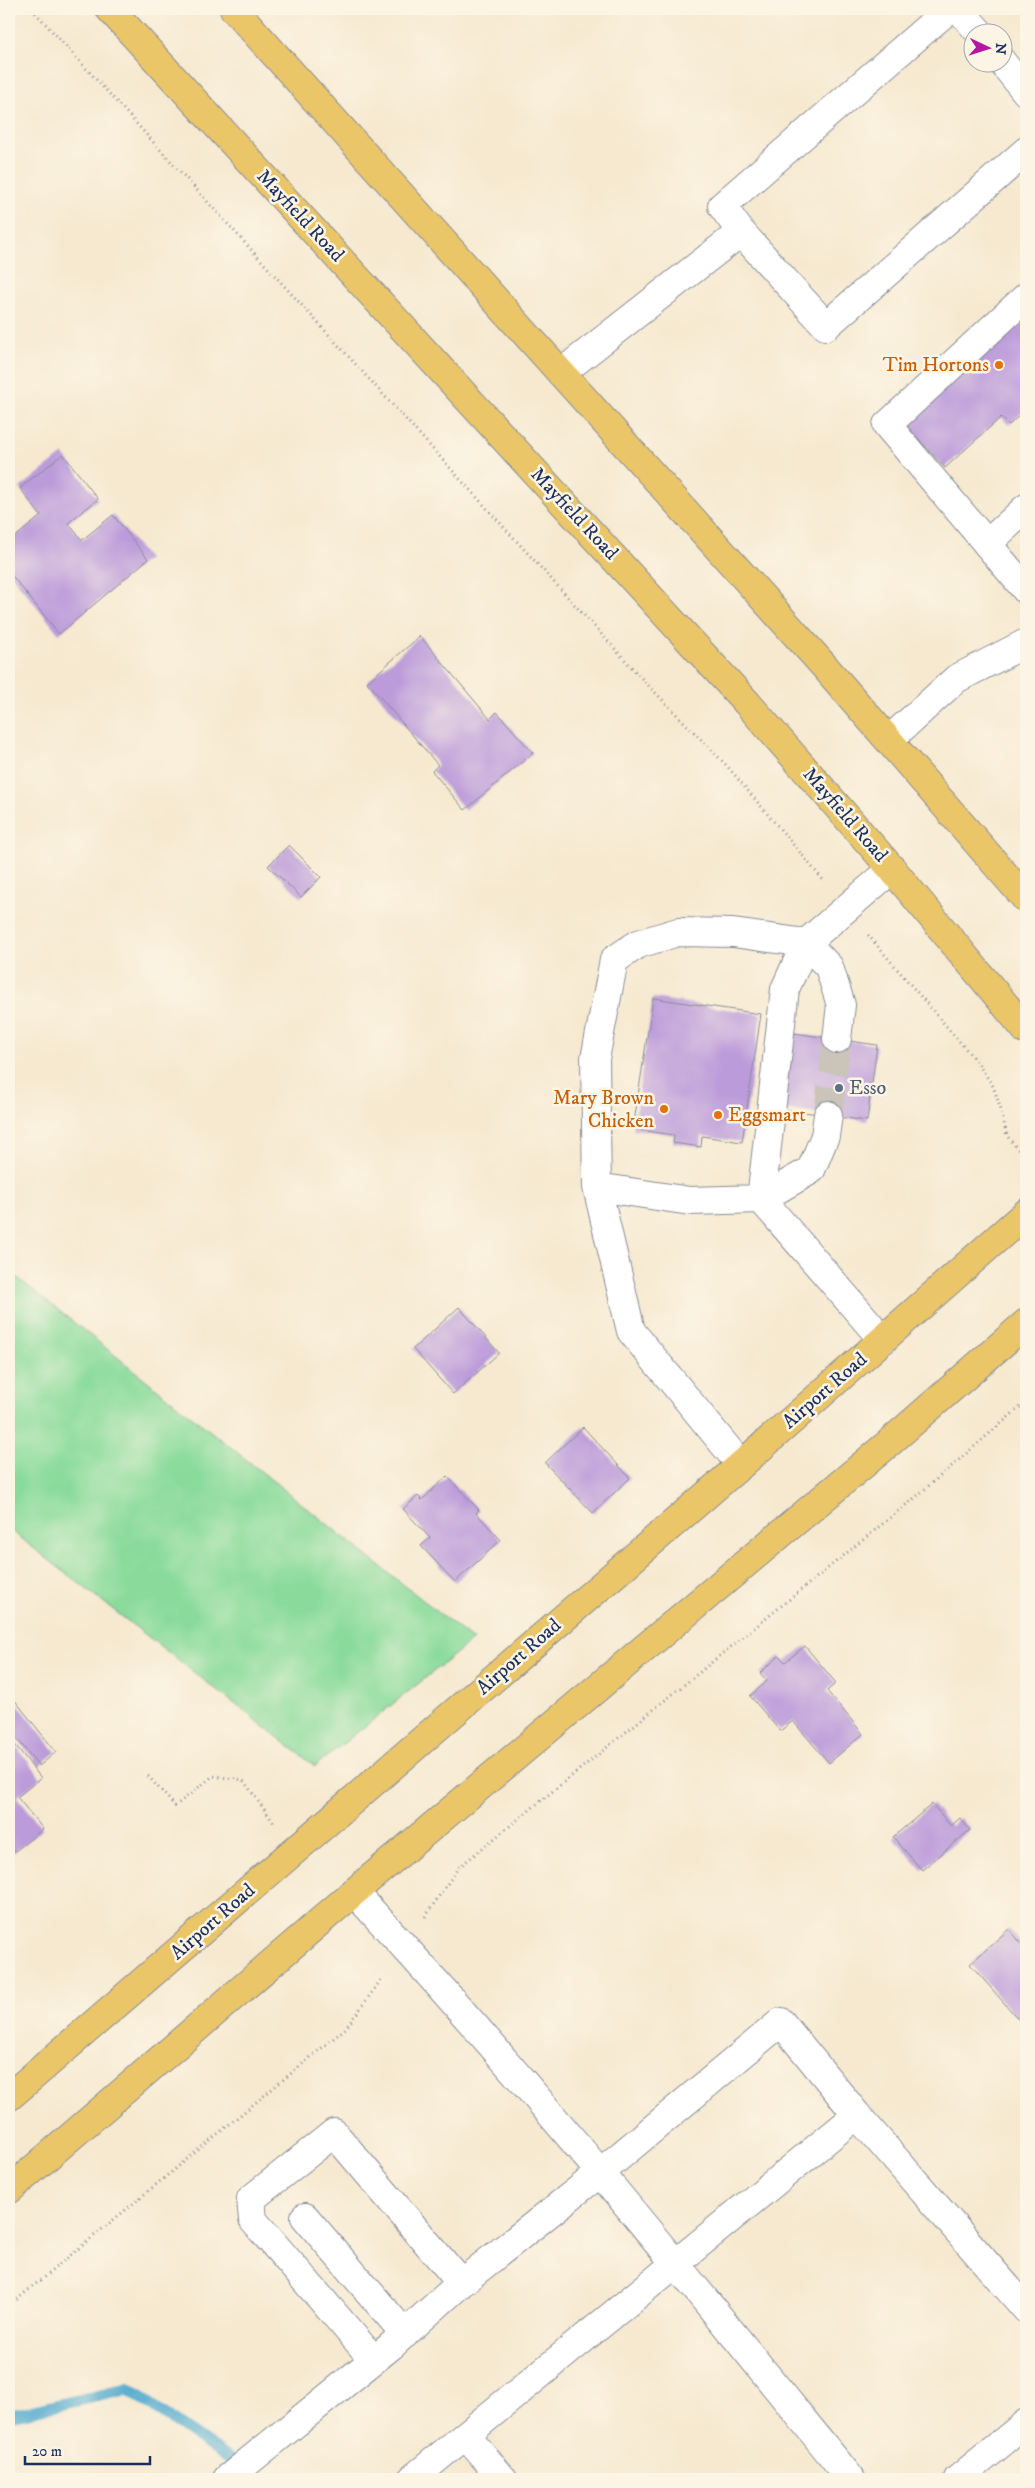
<svg xmlns="http://www.w3.org/2000/svg" width="1035" height="2488" viewBox="0 0 1035 2488" font-family="'IM FELL DW Pica',serif">
<style>
.green{fill:#8adb9b;stroke:#52857c}
.lines{fill:none;stroke-linecap:round;stroke-linejoin:round}
.stream{stroke:#52abcf;stroke-width:12}
.building{fill:#bb9bda}
.minor-tunnel{stroke:#cac4b9;stroke-width:28;stroke-dasharray:28 14;stroke-linecap:butt}
.minor-casing{stroke:#888c97;stroke-width:30}
.major-casing{stroke:#888c97;stroke-width:30}
.path{stroke:#888c97;stroke-width:3;stroke-dasharray:1 4;stroke-linecap:butt}
.minor{stroke:#fff;stroke-width:28}
.major{stroke:#ebc669;stroke-width:28}
.food-dot{fill:#e8710a;stroke:#fcf5e5;stroke-width:2}
.service-dot{fill:#5c6f8a;stroke:#fcf5e5;stroke-width:2}
.labels{text-anchor:middle;dominant-baseline:central;stroke-width:5;stroke-linejoin:round;paint-order:stroke}
.street-label{font-size:20px;fill:#1b2f5e;stroke:#fcf5e5}
.food-label{font-size:20px;fill:#c56008;stroke:#fcf5e5;text-anchor:end}
.service-label{font-size:20px;fill:#4e5e75;stroke:#fcf5e5;text-anchor:start}
</style>
<rect width="100%" height="100%" fill="#fcf5e5"/>
<filter id="ink" filterUnits="userSpaceOnUse"><feTurbulence type="fractalNoise" baseFrequency=".02" numOctaves="2"/><feDisplacementMap in="SourceGraphic" scale="10" xChannelSelector="R" yChannelSelector="G"/><feConvolveMatrix kernelMatrix="1 2 1 2 8 2 1 2 1" color-interpolation-filters="sRGB"/></filter>
<filter id="wash" filterUnits="userSpaceOnUse"><feTurbulence type="fractalNoise" baseFrequency=".0096" numOctaves="4" result="noise"/><feDisplacementMap in="SourceGraphic" scale="20" xChannelSelector="R" yChannelSelector="G"/><feGaussianBlur stdDeviation="1.12" result="paint"/><feColorMatrix in="noise" values="0 0 0 0 0 0 0 0 0 0 0 0 0 0 0 0 0 1.4 0 .05"/><feComposite in="paint" operator="in"/></filter>
<g filter="url(#wash)">
<rect width="100%" height="100%" fill="#f6e9d0"/>
<path class="green" d="M9 1271 473 1640 315 1766 9 1529Z"/>
<g class="lines">
<path class="stream" d="M9 2416 128 2389 258 2479"/>
</g>
<g id="blocks">
<path class="building" d="M1023 317 1026 321V409L1009 425 1001 417 945 468 906 425Z
M63 454 98 499 68 523 82 540 113 515 148 559 59 634 9 572V542L41 516 20 488Z
M420 636 490 719 497 712 533 753 465 810 432 771 438 765 367 682Z
M289 845 321 877 301 897 268 866Z
M653 998 761 1014 742 1142 702 1136 701 1147 673 1143 674 1135 633 1129Z
M787 1032 877 1045 867 1121 776 1108Z
M459 1307 499 1353 453 1394 413 1349Z
M583 1427 630 1478 593 1513 545 1463Z
M447 1476 479 1510 476 1513 501 1540 455 1582 421 1546 430 1538 403 1509 418 1496 422 1500Z
M805 1646 836 1683 827 1691 863 1734 829 1763 793 1721 780 1731 750 1696 767 1681 760 1673 779 1656 785 1662Z
M9 1693 56 1752 39 1766 9 1729Z
M9 1737 41 1778 17 1797 43 1829 9 1856Z
M932 1804 951 1826 960 1818 970 1830 922 1870 893 1837Z
M1009 1929 1026 1949V2028L970 1964Z"/>
</g>
</g>
<g filter="url(#ink)">
<use href="#blocks" fill-opacity="0" stroke="#888c97" stroke-width="1"/>
<g class="lines">
<path class="minor-tunnel" d="M828 1115 837 1039"/>
<g class="minor-casing">
<path id="minor" d="M949 9 722 206 741 232 826 326 1026 151
M959 9 979 32
M1002 62 1026 92
M1026 297 887 425 1026 590
M561 373 741 232
M987 544 1026 508
M889 740 956 679 1026 643
M597 1187 690 1201 761 1199 811 1170 825 1136 828 1115
M883 1340 761 1199 785 989 806 943 892 869
M741 1465 631 1331 597 1187 595 1059 614 960 638 944 678 932 733 933 806 943 829 967 841 1005 837 1039
M354 1892C529 2080 689 2280 851 2479
M305 2217 405 2334
M374 2360 253 2220 251 2199 334 2133 461 2283
M466 2436 503 2479
M227 2479 391 2346 461 2283 601 2172 781 2022 857 2115 1026 2309
M412 2479 857 2115
M958 2479 1026 2423"/>
</g>
<g class="major-casing">
<path id="major" d="M110 9 748 704 892 869 1026 1030
M234 9 825 667 1026 899
M9 2097 741 1465 1026 1213
M9 2190 354 1892 889 1443 1026 1323"/>
</g>
<path class="path" d="M32 9 645 682 728 767 823 880
M868 935 977 1062 993 1086 1001 1110 1007 1136 1026 1159
M148 1776 175 1806 213 1776 243 1780 274 1823
M425 1917 458 1868 917 1496 1026 1402
M9 2306 346 2028 383 1977"/>
<use href="#minor" class="minor"/>
<use href="#major" class="major"/>
</g>
</g>
<g class="food-dot">
<circle cx="999" cy="365" r="5"/>
<circle cx="664" cy="1109" r="5"/>
<circle cx="718" cy="1115" r="5"/>
</g>
<circle class="service-dot" cx="839" cy="1088" r="5"/>
<g class="labels">
<g class="street-label">
<text transform="translate(300 216) rotate(47)">Mayfield Road</text>
<text transform="translate(574 514) rotate(47)">Mayfield Road</text>
<text transform="translate(845 815) rotate(49)">Mayfield Road</text>
<text transform="translate(825 1391) rotate(-41)">Airport Road</text>
<text transform="translate(519 1657) rotate(-41)">Airport Road</text>
<text transform="translate(213 1922) rotate(-41)">Airport Road</text>
</g>
<g class="food-label">
<text x="989" y="365">Tim Hortons</text>
<text x="654" y="1098">Mary Brown<tspan x="654" dy="23">Chicken</tspan></text>
<text x="728" y="1115" text-anchor="start">Eggsmart</text>
</g>
<g class="service-label">
<text x="849" y="1088">Esso</text>
</g>
</g>
<rect width="1035" height="2488" fill="none" stroke="#fcf5e5" stroke-width="30"/>
<g transform="translate(988 48) rotate(94)"><circle r="24" fill="#fcf5e5" stroke="#a2a6af"/>
<path d="M0-4L9 19L0 12L-9 19Z" fill="#b5179e"/>
<text y="-8" font-size="14" font-weight="bold" text-anchor="middle" fill="#1b2f5e">N</text>
</g>
<path d="M25 2456v8h125v-8" fill="none" stroke="#1b2f5e" stroke-width="2.5"/>
<text x="32" y="2456" font-size="15" fill="#1b2f5e" stroke="#fcf5e5" stroke-width="4" paint-order="stroke">20 m</text>
</svg>
